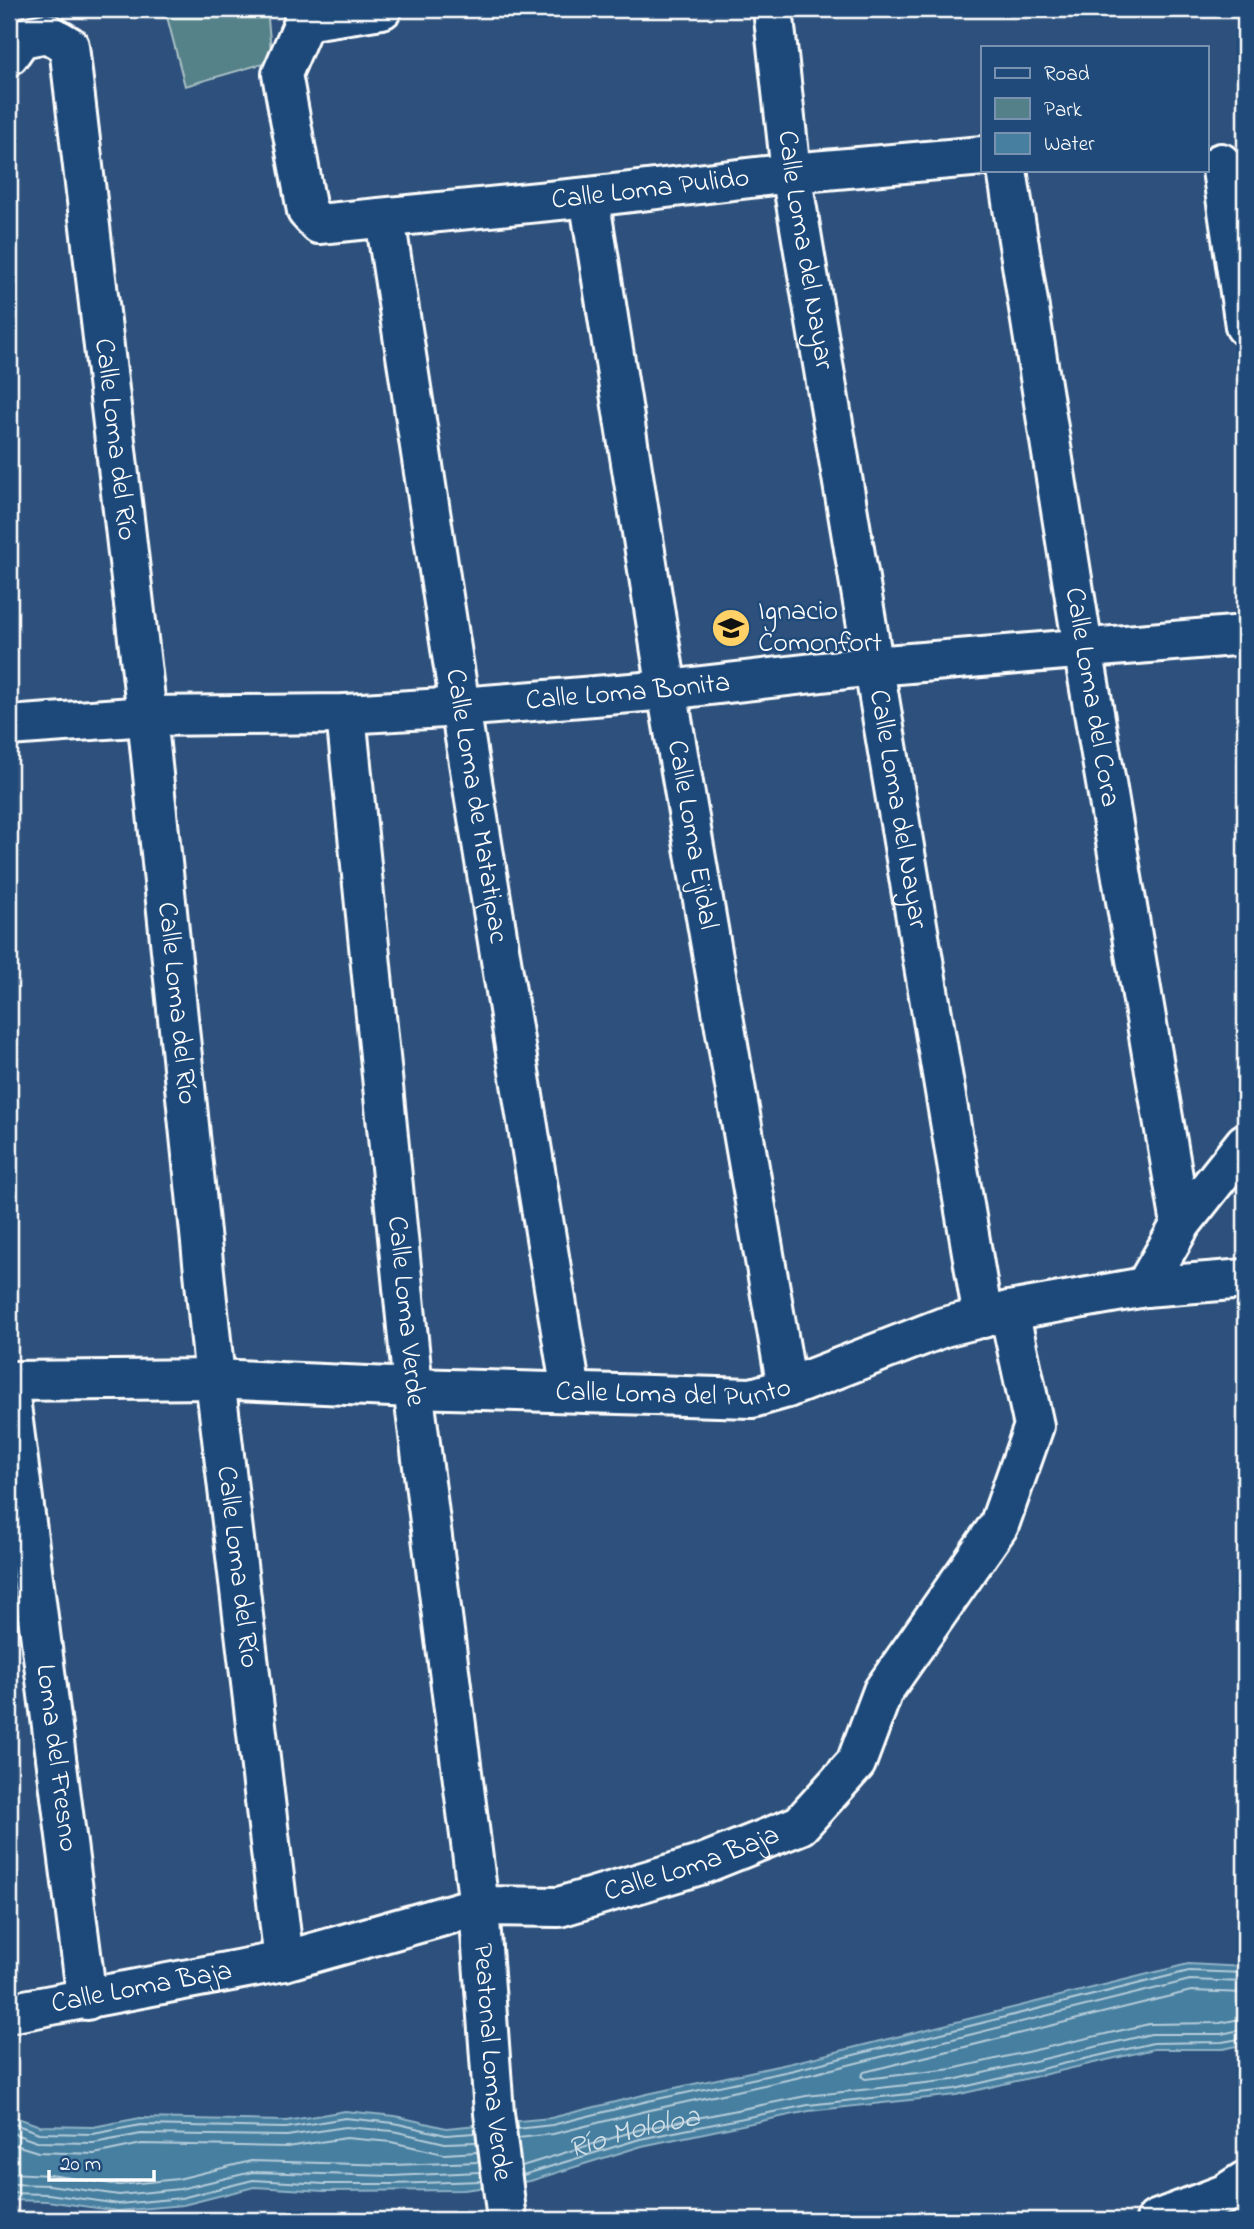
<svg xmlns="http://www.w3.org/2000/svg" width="1254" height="2229" viewBox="0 0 1254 2229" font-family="'Indie Flower',sans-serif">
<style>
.green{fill:#548189;stroke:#aac0c4;stroke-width:2}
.water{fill:#467fa0;stroke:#90b2c6;stroke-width:2}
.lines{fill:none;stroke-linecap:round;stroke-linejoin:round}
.shore{stroke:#b5ccd9;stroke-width:2}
.minor-casing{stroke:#fff;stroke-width:44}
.minor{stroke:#1f4a7a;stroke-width:38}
.labels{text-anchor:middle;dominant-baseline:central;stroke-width:5;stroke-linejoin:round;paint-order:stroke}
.street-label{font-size:28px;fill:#fff;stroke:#1f4a7a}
.poi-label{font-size:28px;fill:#fff;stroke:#1f4a7a;text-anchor:start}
.water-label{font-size:30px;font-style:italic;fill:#d1dfe7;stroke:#1f4a7a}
</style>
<rect width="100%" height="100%" fill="#2d517c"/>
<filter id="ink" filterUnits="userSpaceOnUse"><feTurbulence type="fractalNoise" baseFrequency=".0143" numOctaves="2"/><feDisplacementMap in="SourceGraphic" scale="14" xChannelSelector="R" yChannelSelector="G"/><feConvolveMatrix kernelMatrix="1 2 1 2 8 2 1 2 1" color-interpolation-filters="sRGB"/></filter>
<g filter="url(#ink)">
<path class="green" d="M165 9H267L272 61 185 86Z"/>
<path class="water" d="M1188 1964 1245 1967V2044L1223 2049H1154L956 2095 809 2111 642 2146 530 2181 464 2190 324 2191 254 2187 183 2205 118 2211 47 2201 9 2200V2115L40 2126 93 2127 140 2118 286 2121 345 2111 395 2116 446 2128 551 2118 647 2094 792 2063Z"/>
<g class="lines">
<g class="shore">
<path d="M1245 1993 1191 1991 864 2072 861 2076 865 2079 952 2069 1149 2024 1220 2023 1245 2018"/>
<path d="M9 2122 39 2133 93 2134 141 2125 286 2128 345 2118 394 2123 446 2135 475 2133"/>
<path d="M517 2129 552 2125 648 2101 794 2070 1189 1971 1245 1973"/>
<path d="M9 2132 37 2142 94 2143 141 2134 287 2136 345 2127 393 2131 445 2143 476 2142"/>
<path d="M518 2138 553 2134 650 2110 796 2078 1190 1980 1245 1982"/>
<path d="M9 2143 38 2152 94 2154 142 2144 287 2147 346 2138 391 2142 444 2154 478 2152"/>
<path id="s1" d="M522 2166 638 2130 806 2096 953 2080 1151 2034H1221L1245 2029"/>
<path d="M9 2173 50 2175 119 2185 178 2179 251 2161 392 2165 479 2162"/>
<path d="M523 2175 640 2139 808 2105 955 2089 1153 2043 1222 2042 1245 2038"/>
<path d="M9 2184 49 2185 119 2195 180 2189 252 2172 392 2176 480 2172"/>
<path d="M9 2193 48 2194 119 2204 181 2198 253 2180 324 2184H392L481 2181"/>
</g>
<g class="minor-casing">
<g id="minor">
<path id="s2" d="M303 9 305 20 282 74 307 211 319 224 589 197 791 173 983 156"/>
<path id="s3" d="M773 9 791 173 983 1318"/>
<path d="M304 21 382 9"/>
<path id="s4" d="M9 55 21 38 47 33 69 46 147 716 215 1379 284 1961"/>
<path d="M1221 163 1245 326"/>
<path id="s5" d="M1007 170 1083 648 1181 1224"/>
<path id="s6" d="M589 197 667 690 787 1388"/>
<path id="s7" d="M385 218 460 707 571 1392"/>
<path id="s8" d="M346 714 413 1388 479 1906 494 2113 507 2220"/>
<path id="s9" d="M9 726 147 716 346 714 460 707 667 690 874 666 1245 635"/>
<path d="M1145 1287 1181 1224 1245 1143"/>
<path id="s10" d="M9 1381 215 1379 413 1388 752 1398 787 1388 944 1327 1009 1311 1145 1287 1245 1279"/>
<path id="s11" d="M9 1390 87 2000"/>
<path id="s12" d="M9 2013 284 1961 479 1906 559 1907 700 1865 800 1825 856 1763 883 1691 999 1525 1034 1426 1009 1311"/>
<path d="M1156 2220 1225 2194 1245 2181"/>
</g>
</g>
<use href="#minor" class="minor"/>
</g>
</g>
<defs>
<g id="school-disc" transform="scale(2.0125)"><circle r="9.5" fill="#ffd166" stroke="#1f4a7a"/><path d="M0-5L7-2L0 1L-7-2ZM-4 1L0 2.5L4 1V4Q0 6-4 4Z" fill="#111"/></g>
</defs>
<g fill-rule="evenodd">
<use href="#school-disc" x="731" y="628"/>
</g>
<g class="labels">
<g class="street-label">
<text stroke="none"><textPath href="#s2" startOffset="560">Calle Loma Pulido</textPath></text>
<text stroke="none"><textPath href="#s3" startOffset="243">Calle Loma del Nayar</textPath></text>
<text stroke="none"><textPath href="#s4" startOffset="469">Calle Loma del Río</textPath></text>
<text stroke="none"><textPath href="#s9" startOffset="620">Calle Loma Bonita</textPath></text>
<text stroke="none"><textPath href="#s5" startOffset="534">Calle Loma del Cora</textPath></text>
<text stroke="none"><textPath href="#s7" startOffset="595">Calle Loma de Matatipac</textPath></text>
<text stroke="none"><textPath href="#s3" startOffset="810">Calle Loma del Nayar</textPath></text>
<text stroke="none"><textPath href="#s6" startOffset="646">Calle Loma Ejidal</textPath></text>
<text stroke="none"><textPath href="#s4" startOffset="1036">Calle Loma del Río</textPath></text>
<text stroke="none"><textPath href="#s8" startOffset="600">Calle Loma Verde</textPath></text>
<text stroke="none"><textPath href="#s10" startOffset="665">Calle Loma del Punto</textPath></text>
<text stroke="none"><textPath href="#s4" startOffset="1603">Calle Loma del Río</textPath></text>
<text stroke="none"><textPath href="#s11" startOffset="371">Loma del Fresno</textPath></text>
<text stroke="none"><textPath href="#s12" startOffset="702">Calle Loma Baja</textPath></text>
<text stroke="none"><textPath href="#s12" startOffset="135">Calle Loma Baja</textPath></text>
<text stroke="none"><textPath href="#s8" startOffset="1356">Peatonal Loma Verde</textPath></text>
</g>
<g class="poi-label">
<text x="758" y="612">Ignacio<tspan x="758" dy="32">Comonfort</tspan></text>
</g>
<g class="water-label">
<text stroke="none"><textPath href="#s1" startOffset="117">Río Mololoa</textPath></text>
</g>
</g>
<rect width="1254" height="2229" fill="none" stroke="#1f4a7a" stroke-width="35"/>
<rect x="18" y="18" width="1219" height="2194" fill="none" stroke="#fff" stroke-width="2.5" filter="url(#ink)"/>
<rect x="981" y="46" width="228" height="126" fill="#1f4a7a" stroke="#7992af" stroke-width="2"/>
<rect x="995" y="68" width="35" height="10" fill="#1f4a7a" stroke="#7992af" stroke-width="2"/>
<text x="1044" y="80" font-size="21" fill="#ffffff">Road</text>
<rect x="995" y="98" width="35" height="21" fill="#548189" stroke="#7992af" stroke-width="2"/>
<text x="1044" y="116" font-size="21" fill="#ffffff">Park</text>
<rect x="995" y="133" width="35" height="21" fill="#467fa0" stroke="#7992af" stroke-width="2"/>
<text x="1044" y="150" font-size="21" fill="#ffffff">Water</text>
<path d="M49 2170v10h105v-10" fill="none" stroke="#ffffff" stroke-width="3.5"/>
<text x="60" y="2170" font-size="21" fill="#ffffff" stroke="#1f4a7a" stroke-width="5" paint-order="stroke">20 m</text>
</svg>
